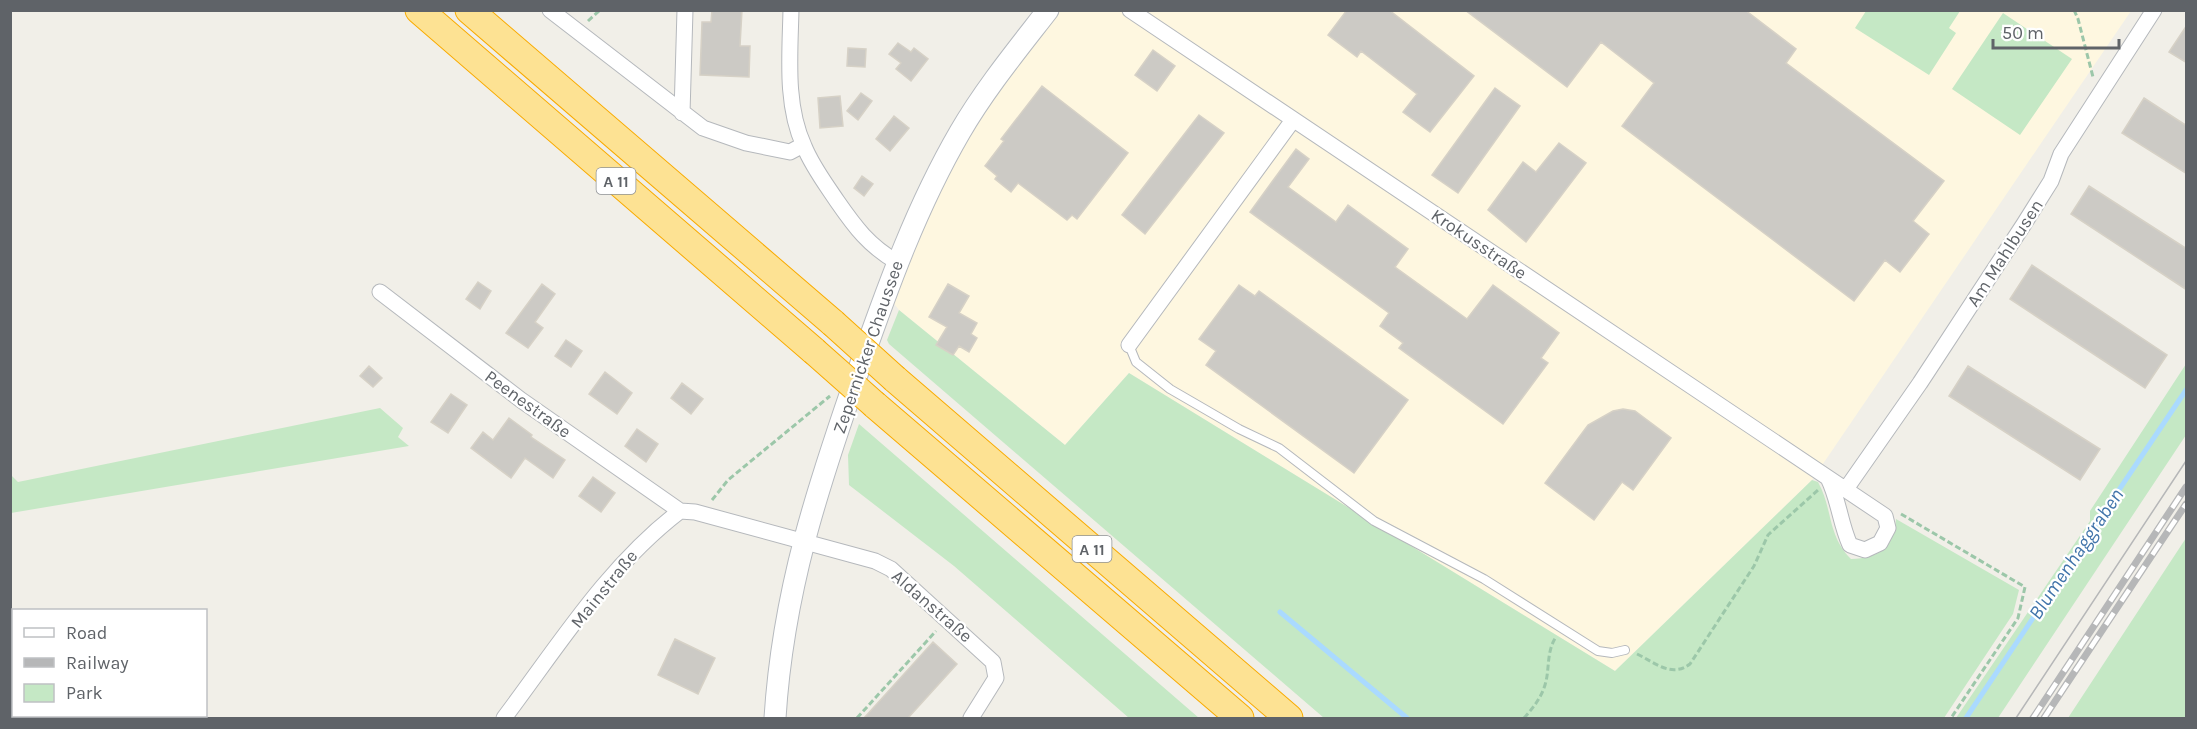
<svg xmlns="http://www.w3.org/2000/svg" width="2197" height="729" viewBox="0 0 2197 729" font-family="Karla,sans-serif">
<style>
.commercial{fill:#fef7e0}
.green{fill:#c5e8c5}
.lines{fill:none;stroke-linecap:round;stroke-linejoin:round}
.stream{stroke:#aadaff;stroke-width:5}
.building{fill:#cccac5;stroke:#d6d1c6;stroke-width:1.5}
.lane-casing{stroke:#b5b8bc;stroke-width:10}
.street-casing{stroke:#b5b8bc;stroke-width:17}
.secondary-casing{stroke:#b6babf;stroke-width:23}
.highway-casing{stroke:#f9ab00;stroke-width:29}
.path{stroke:#9cc7a9;stroke-width:3;stroke-dasharray:6 3;stroke-linecap:butt}
.lane{stroke:#fff;stroke-width:8}
.street{stroke:#fff;stroke-width:15}
.secondary{stroke:#fff;stroke-width:21}
.highway{stroke:#fde293;stroke-width:27}
.tram{stroke:#b6b7b8;stroke-width:1.5}
.rail-casing{stroke:#b6b7b8;stroke-width:7}
.rail{stroke:#fff;stroke-width:4.5;stroke-dasharray:14;stroke-linecap:butt}
.highway-bridge-casing{stroke:#f9ab00;stroke-width:29;stroke-linecap:butt}
.highway-bridge{stroke:#fde293;stroke-width:27}
.labels{text-anchor:middle;dominant-baseline:central;stroke-width:4.5;stroke-linejoin:round;paint-order:stroke}
.shield{fill:#fff;stroke:#8f9295;stroke-width:1.5}
.shield-label{font-size:16px;font-weight:bold;fill:#5f6368}
.street-label{font-size:18px;fill:#5f6368;stroke:#fff}
.water-label{font-size:20px;font-style:italic;fill:#4174aa;stroke:#fff}
</style>
<rect width="100%" height="100%" fill="#f1efe8"/>
<path class="commercial" d="M1059 11H2131L1812 480 1615 671 1129 373 1065 445 899 310 892 301 942 175 1016 62Z"/>
<path class="green" d="M1866 11 1867 10 1960 11 1949 28 1956 33 1929 75 1855 28Z
M2003 13 2072 59 2020 135 1952 89Z
M899 310 1065 445 1129 373 1615 671 1812 480 1818 482C1833 509 1827 535 1851 559 1879 558 1894 548 1896 519L2019 590 2013 614 1944 718H1324L889 344 887 340Z
M2186 364V435L1998 718H1956L2090 521V511Z
M380 408 403 428 398 437 409 446 11 513V475L18 482Z
M859 424 1199 718H1129L954 566 849 485 848 455Z
M2186 538V718H2068Z"/>
<g class="lines">
<path class="stream" d="M1280 612 1407 718
M1966 718 2186 390"/>
</g>
<path class="building" d="M712 10H742L740 46H750L749 77 700 75 702 22H711Z
M1347 10H1389L1474 76 1430 132 1403 112 1417 94 1361 51 1357 57 1328 35Z
M1465 10H1745L1796 49 1786 63 1944 181 1913 221 1929 234 1900 272 1885 260 1854 301 1622 126 1654 83 1601 42 1567 87Z
M2187 25V63L2169 52Z
M898 43 911 52 914 48 928 59 911 81 896 69 901 63 889 54Z
M848 48 866 49 865 67 847 66Z
M1153 50 1175 66 1157 91 1135 75Z
M1042 86 1128 153 1077 219 1072 215 1067 220 1018 183 1011 192 995 179 997 176 985 166 1004 141 1001 139Z
M1495 88 1520 106 1458 193 1432 175Z
M861 93 872 101 858 120 847 111Z
M840 96 843 126 820 128 818 98Z
M2144 98 2187 126V174L2122 133Z
M1199 115 1224 133 1145 234 1122 215Z
M894 116 909 128 890 151 876 139Z
M1559 143 1586 163 1526 242 1488 210 1523 162 1536 172Z
M1296 149 1309 159 1288 187 1336 222 1348 205 1408 249 1395 267 1467 319 1493 285 1559 333 1541 358 1548 363 1503 424 1399 348 1403 343 1380 326 1389 313 1250 212Z
M862 176 873 184 864 196 854 188Z
M2089 186 2187 249V290L2071 214Z
M2032 265 2167 355 2145 388 2010 299Z
M478 282 491 291 480 309 466 299Z
M542 284 555 294 535 322 543 328 528 348 506 333Z
M948 284 969 296 959 313 977 323 971 334 977 338 969 352 959 346 953 355 936 345 947 327 929 317Z
M1239 285 1255 296 1259 291 1408 400 1354 473 1206 365 1216 351 1199 339Z
M566 340 582 351 571 367 555 356Z
M369 366 382 378 373 387 360 376Z
M1968 366 2100 449 2080 480 1949 396Z
M605 372 632 393 617 414 589 394Z
M682 383 703 399 691 414 671 398Z
M451 394 467 405 448 433 431 422Z
M1623 409 1635 411 1671 438 1633 490 1622 482 1594 520 1545 483 1588 425 1613 411Z
M509 418 532 435 531 437 565 460 553 478 525 458 511 478 471 448 483 432 493 440Z
M637 429 658 444 646 462 625 446Z
M593 477 615 493 601 512 579 496Z
M675 639 715 658 698 694 658 675Z
M933 642 957 664 908 718H864Z"/>
<g class="lines">
<g class="lane-casing">
<path id="lane" d="M1129 345 1136 362 1170 389 1239 429 1279 448 1374 521 1484 579 1598 651 1612 653 1625 650"/>
</g>
<g class="street-casing">
<path id="street" d="M550 10 703 128 746 143 790 152 803 145
M791 10C790 55 785 105 804 146 812 166 825 183 837 201 855 227 869 246 897 262
M1130 10 1885 516 1888 528 1880 543 1865 550 1850 545C1840 523 1839 500 1828 478
M682 113 685 10
M380 292 521 400 680 511
M1129 345 1293 120
M1846 489 1920 383 2024 224 2051 181 2061 154 2154 10
M504 718C559 645 607 567 680 511L695 512 875 561 891 569 993 662 996 678 971 718"/>
</g>
<g class="secondary-casing">
<path id="secondary" d="M775 718C783 591 818 486 860 366 888 286 917 206 960 132 985 89 1017 50 1048 10"/>
</g>
<g class="highway-casing">
<path id="highway" d="M419 10 814 351
M469 10 833 323
M895 379 1289 718
M875 405 1240 718"/>
</g>
<path class="path" d="M2074 10 2078 19 2093 77
M588 21 600 10
M712 500 728 480 830 396
M1901 514 2025 587 2018 618 1951 718
M1637 654C1656 663 1671 678 1690 664L1754 566 1768 535 1818 490
M857 718 936 631
M1524 718C1533 708 1541 698 1545 685 1550 669 1546 652 1556 637"/>
<use href="#lane" class="lane"/>
<use href="#street" class="street"/>
<use href="#secondary" class="secondary"/>
<use href="#highway" class="highway"/>
<path class="tram" d="M2016 718 2186 461"/>
<g class="rail-casing">
<path id="rail" d="M2033 718 2186 487
M2044 718 2186 504"/>
</g>
<use href="#rail" class="rail"/>
<g class="highway-bridge-casing">
<path id="highway-bridge" d="M833 323 895 379
M814 351 875 405"/>
</g>
<use href="#highway-bridge" class="highway-bridge"/>
</g>
<g class="labels">
<g class="shield">
<rect x="596.5" y="168" width="39" height="26" rx="4.5"/>
<rect x="1072.5" y="536" width="39" height="26" rx="4.5"/>
</g>
<g class="shield-label">
<text x="616" y="181">A 11</text>
<text x="1092" y="549">A 11</text>
</g>
<g class="street-label">
<text transform="translate(1479 244) rotate(34)">Krokusstraße</text>
<text transform="translate(2005 253) rotate(-57)">Am Mahlbusen</text>
<text transform="translate(868 347) rotate(-71)">Zepernicker Chaussee</text>
<text transform="translate(528 404) rotate(36)">Peenestraße</text>
<text transform="translate(604 589) rotate(-51)">Mainstraße</text>
<text transform="translate(932 606) rotate(41)">Aldanstraße</text>
</g>
<g class="water-label">
<text transform="translate(2076 554) rotate(-56)">Blumenhaggraben</text>
</g>
</g>
<rect width="2197" height="729" fill="none" stroke="#5f6368" stroke-width="24"/>
<rect x="12" y="609" width="195" height="108" fill="#ffffff" stroke="#bfc1c3" stroke-width="1.5"/>
<rect x="24" y="628" width="30" height="9" fill="#ffffff" stroke="#bfc1c3" stroke-width="1.5"/>
<text x="66" y="639" font-size="18" fill="#5f6368">Road</text>
<rect x="24" y="658" width="30" height="9" fill="#b6b7b8" stroke="#bfc1c3" stroke-width="1.5"/>
<text x="66" y="669" font-size="18" fill="#5f6368">Railway</text>
<rect x="24" y="684" width="30" height="18" fill="#c5e8c5" stroke="#bfc1c3" stroke-width="1.5"/>
<text x="66" y="699" font-size="18" fill="#5f6368">Park</text>
<path d="M1993 39v9h126v-9" fill="none" stroke="#5f6368" stroke-width="3"/>
<text x="2002" y="39" font-size="18" fill="#5f6368" stroke="#ffffff" stroke-width="4.5" paint-order="stroke">50 m</text>
</svg>
